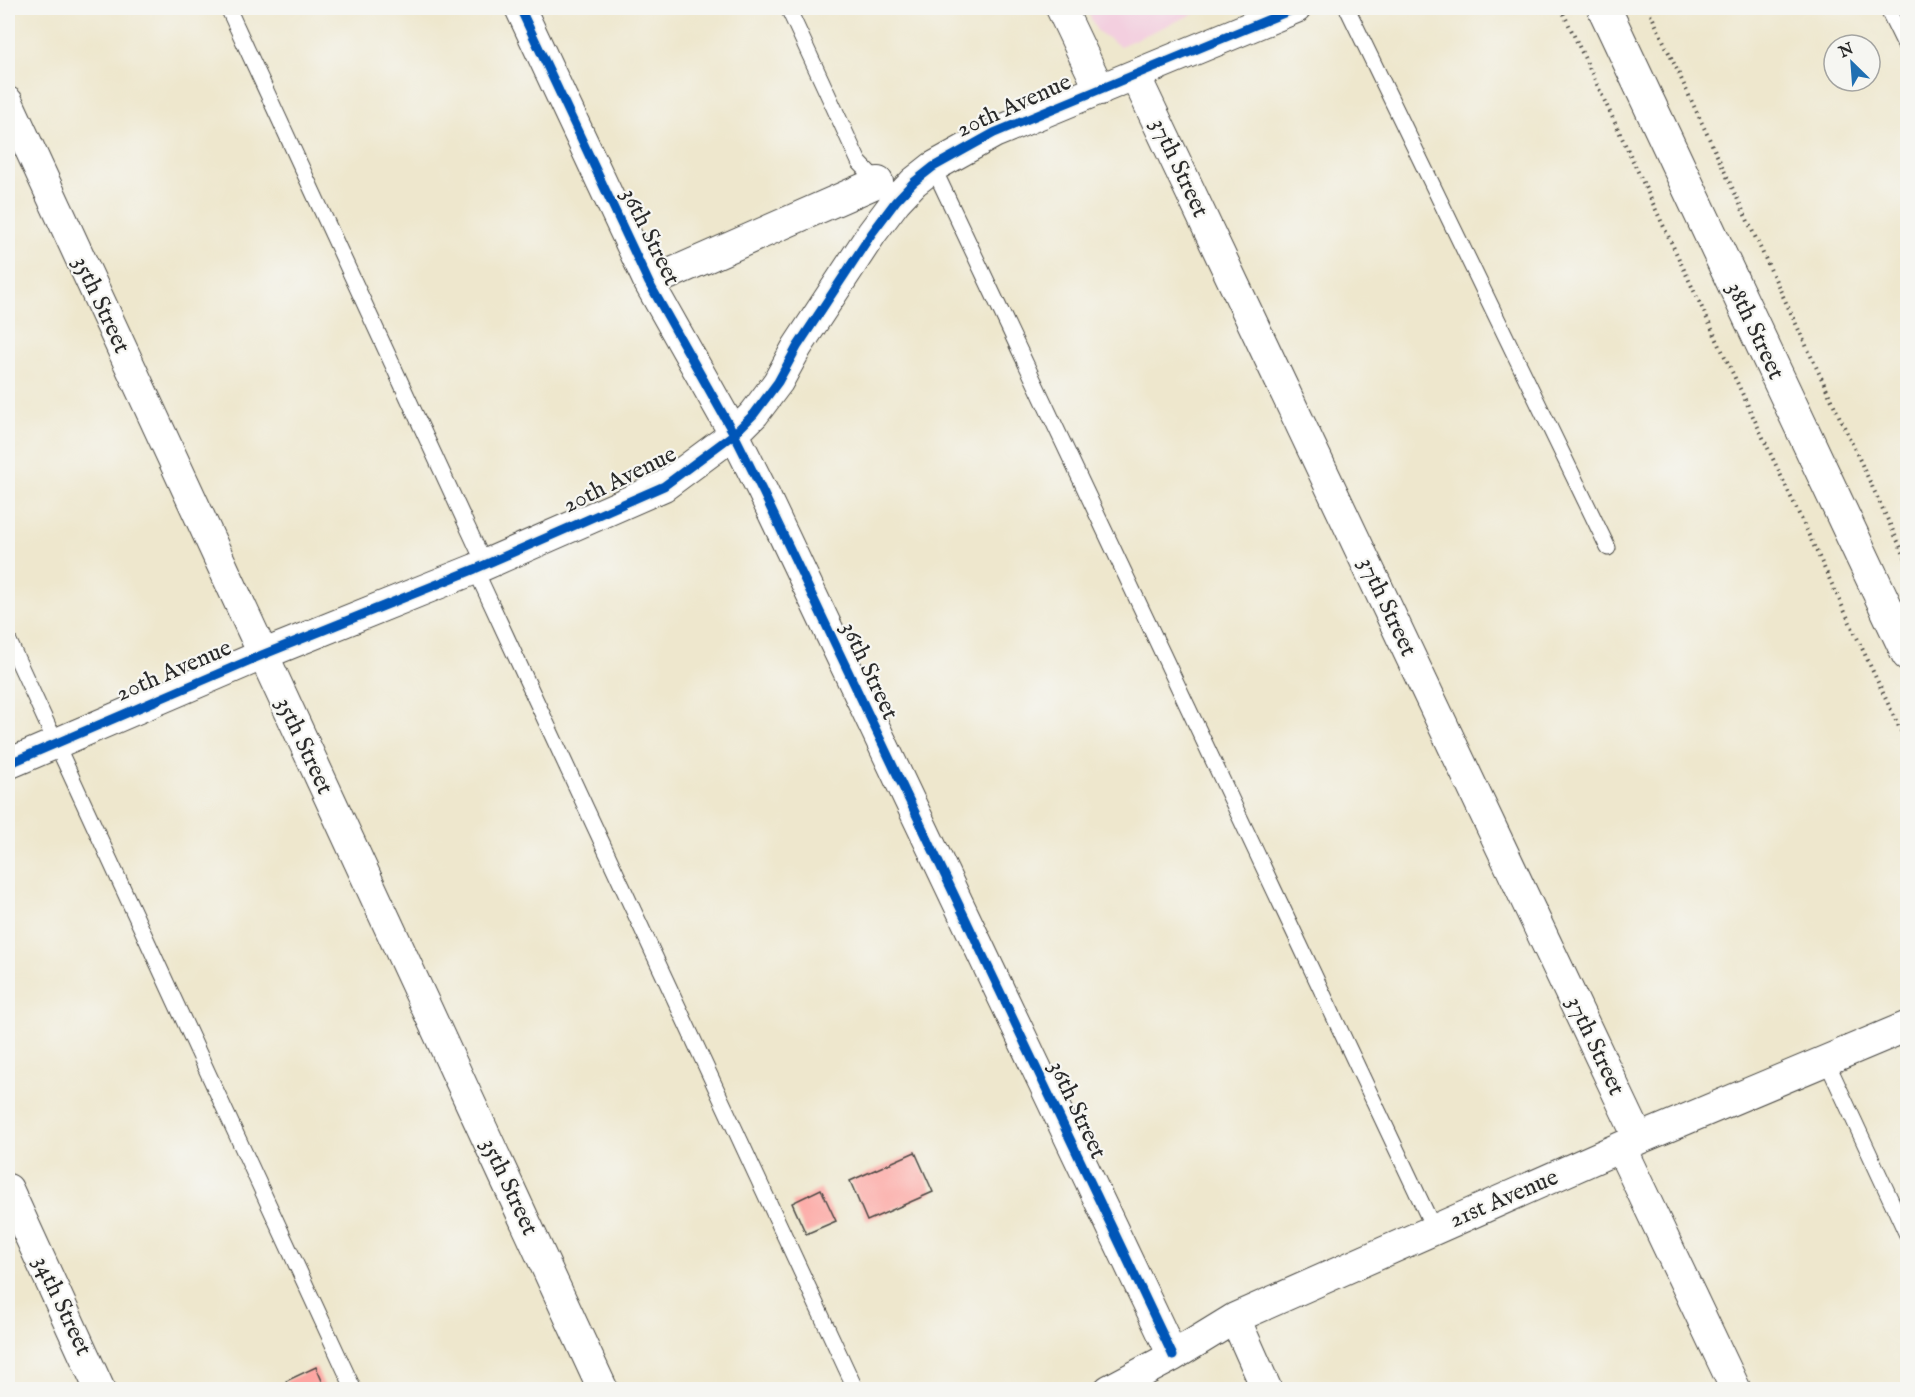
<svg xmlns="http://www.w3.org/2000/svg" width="1915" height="1397" viewBox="0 0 1915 1397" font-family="'IM FELL English',serif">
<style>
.built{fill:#f3cfdf}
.building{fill:#fda5a1}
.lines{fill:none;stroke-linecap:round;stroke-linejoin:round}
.service-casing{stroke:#484743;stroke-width:17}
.minor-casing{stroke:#484743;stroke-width:32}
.tertiary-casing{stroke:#484743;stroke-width:35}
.path{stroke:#484743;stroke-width:4;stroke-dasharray:1.5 4.5;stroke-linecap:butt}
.service{stroke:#fff;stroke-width:15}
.minor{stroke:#fff;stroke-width:30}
.tertiary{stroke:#fff;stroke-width:33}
.cycleway-casing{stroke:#f6f6f2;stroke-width:13}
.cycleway{stroke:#0057b8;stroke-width:9}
.labels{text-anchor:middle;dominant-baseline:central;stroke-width:4.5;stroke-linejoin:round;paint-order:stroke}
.street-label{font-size:24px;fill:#2b2b2b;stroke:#f6f6f2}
</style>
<rect width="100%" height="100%" fill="#f6f6f2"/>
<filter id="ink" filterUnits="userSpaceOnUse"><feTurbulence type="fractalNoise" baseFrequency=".0167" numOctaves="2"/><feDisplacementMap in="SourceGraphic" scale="12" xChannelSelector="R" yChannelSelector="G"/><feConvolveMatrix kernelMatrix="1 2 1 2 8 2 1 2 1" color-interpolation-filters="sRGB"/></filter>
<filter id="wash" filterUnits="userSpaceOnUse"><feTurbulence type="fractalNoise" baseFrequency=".008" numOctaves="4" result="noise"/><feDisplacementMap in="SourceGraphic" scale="24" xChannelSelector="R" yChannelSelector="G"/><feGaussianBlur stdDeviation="1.35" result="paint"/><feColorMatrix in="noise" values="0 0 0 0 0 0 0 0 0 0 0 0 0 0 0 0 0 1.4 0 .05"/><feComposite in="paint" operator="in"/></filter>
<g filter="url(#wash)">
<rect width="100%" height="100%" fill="#eee7cd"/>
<path class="built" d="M1086 8H1207L1120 46 1097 31Z"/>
<g id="blocks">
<path class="building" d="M915 1152 933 1192 867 1221 850 1181Z
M821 1189 836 1221 806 1234 792 1203Z
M316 1367 326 1390H290L286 1381Z"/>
</g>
</g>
<g filter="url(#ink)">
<use href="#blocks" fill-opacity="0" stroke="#484743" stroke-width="1.5"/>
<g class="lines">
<g class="service-casing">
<path id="service" d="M228 8 485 565
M788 8 859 162 882 186
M1347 8 1608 548
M1887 8 1908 51
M933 167 1434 1229
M475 569 856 1390
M8 639 354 1390
M1826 1060 1908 1237"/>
</g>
<g class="minor-casing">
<path id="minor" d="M520 8 649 283 734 434 763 492 1173 1356
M1061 8 1100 90
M1135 75 1639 1139
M8 102 603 1390
M649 283 878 182
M8 764 262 655 475 569 664 486 734 434 754 414 778 382 797 347 872 233 896 201 914 182 933 167 994 133 1296 8
M1621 1148 1736 1390
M8 1189 100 1390
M1235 1318 1267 1390
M1109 1390 1173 1356 1235 1318 1639 1139 1908 1026"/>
</g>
<g class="tertiary-casing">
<path id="tertiary" d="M1604 8 1908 654"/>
</g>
<path class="path" d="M1561 8 1908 746
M1648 8 1908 563"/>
<use href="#service" class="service"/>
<use href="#minor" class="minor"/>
<use href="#tertiary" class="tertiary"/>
<g class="cycleway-casing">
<path id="cycleway" d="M520 8 649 283 734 434 763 492 1173 1356
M8 764 262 655 475 569 664 486 734 434 754 414 778 382 797 347 872 233 896 201 914 182 933 167 994 133 1296 8"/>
</g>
<use href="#cycleway" class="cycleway"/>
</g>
</g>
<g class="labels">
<g class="street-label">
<text transform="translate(1014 106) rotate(-24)">20th Avenue</text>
<text transform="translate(1179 168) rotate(65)">37th Street</text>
<text transform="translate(650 237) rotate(64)">36th Street</text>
<text transform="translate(101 305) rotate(65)">35th Street</text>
<text transform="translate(1755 331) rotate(65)">38th Street</text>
<text transform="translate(620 480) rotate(-26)">20th Avenue</text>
<text transform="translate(1387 607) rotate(65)">37th Street</text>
<text transform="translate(174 671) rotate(-23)">20th Avenue</text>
<text transform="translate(869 671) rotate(65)">36th Street</text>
<text transform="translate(304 746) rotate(65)">35th Street</text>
<text transform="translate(1595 1046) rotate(65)">37th Street</text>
<text transform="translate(1077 1110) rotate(65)">36th Street</text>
<text transform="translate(509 1187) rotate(65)">35th Street</text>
<text transform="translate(1504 1199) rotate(-23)">21st Avenue</text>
<text transform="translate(62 1306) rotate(65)">34th Street</text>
</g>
</g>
<rect width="1915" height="1397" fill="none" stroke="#f6f6f2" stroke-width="30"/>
<g transform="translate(1852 63) rotate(335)"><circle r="28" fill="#f6f6f2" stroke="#a5a5a2" stroke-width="1.5"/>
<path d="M0-4.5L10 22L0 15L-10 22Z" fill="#1f6fb2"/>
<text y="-9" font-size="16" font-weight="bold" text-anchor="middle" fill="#2b2b2b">N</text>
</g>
</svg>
